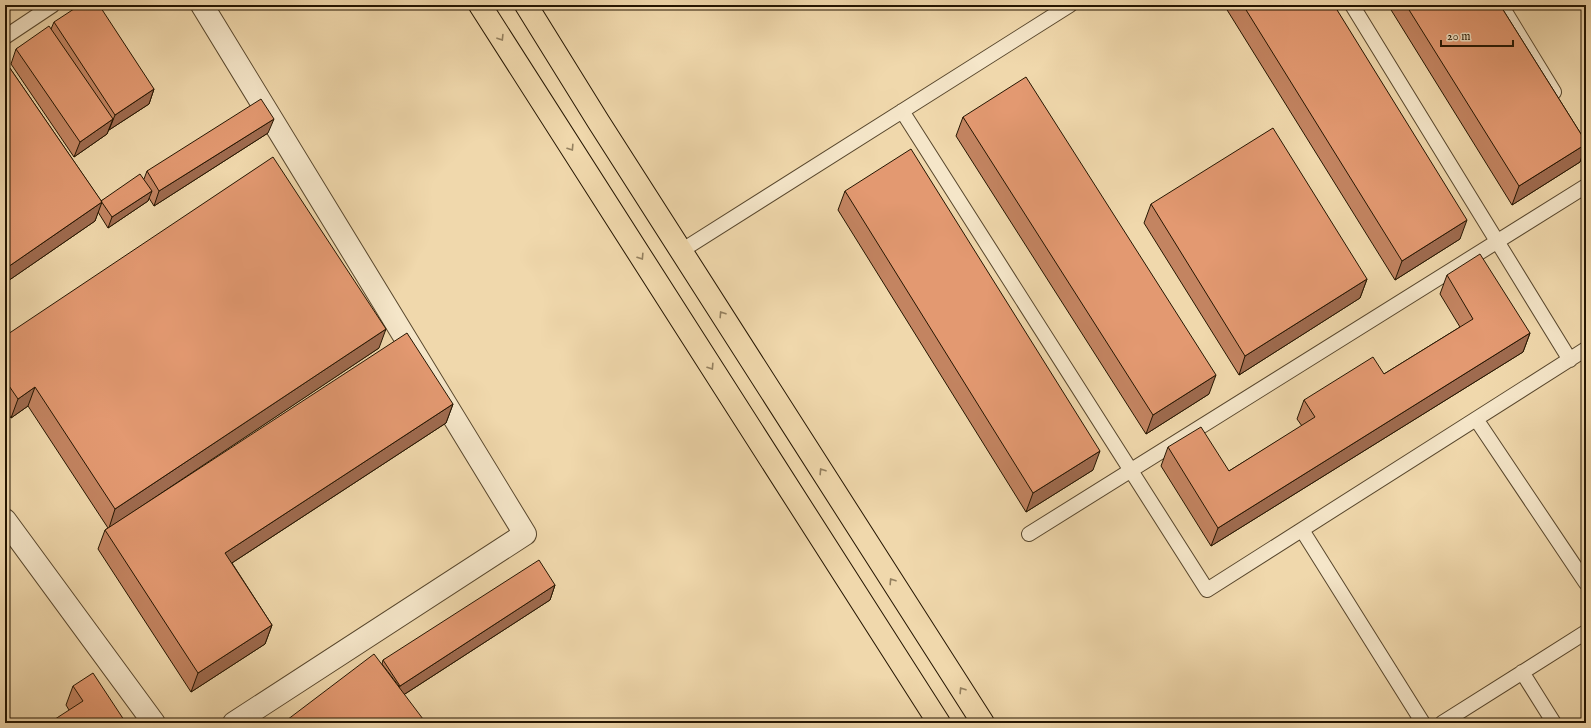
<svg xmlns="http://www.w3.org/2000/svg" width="1591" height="728" viewBox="0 0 1591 728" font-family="'IM FELL English',serif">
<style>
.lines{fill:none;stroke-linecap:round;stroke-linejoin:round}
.lane-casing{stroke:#57462c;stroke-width:16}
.street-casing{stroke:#57462c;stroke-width:24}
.primary-casing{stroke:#241501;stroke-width:24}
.lane{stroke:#f5e6c9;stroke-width:14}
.street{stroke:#f5e6c9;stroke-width:22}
.primary{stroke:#f0d8ac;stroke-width:22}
.wall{fill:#c38461;stroke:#241501}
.shaded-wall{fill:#9f6b4f;stroke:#241501}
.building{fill:#e39971;stroke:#241501}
.oneway{stroke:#94805f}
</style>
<rect width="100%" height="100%" fill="#f0d8ac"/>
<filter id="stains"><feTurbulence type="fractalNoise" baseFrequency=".005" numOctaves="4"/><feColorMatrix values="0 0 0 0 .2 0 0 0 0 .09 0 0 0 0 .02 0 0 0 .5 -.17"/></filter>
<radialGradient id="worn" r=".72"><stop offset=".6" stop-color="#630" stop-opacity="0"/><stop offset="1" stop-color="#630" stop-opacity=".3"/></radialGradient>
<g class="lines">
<g class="lane-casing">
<path id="lane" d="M1352 5 1570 360
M1501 5 1554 92
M5 37 53 5
M902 111 1207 590 1586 349
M681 251 1070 5
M1476 419 1586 583
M1302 530 1423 723
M1029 534 1586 186
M1522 672 1554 723
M1442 723 1586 632"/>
</g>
<g class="street-casing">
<path id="street" d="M202 5 525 534 234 723
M5 520 154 723"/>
</g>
<g class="primary-casing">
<path id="primary" d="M480 5 939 723
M526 5 598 121 983 723"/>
</g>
<use href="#lane" class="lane"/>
<use href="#street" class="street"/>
<use href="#primary" class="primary"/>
</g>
<path class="wall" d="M1224 5H1334L1460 239 1395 280Z
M1388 5H1500L1586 142V145L1580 162 1512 205Z
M54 22 154 89 149 104 109 130V129L107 134 74 157 11 64 16 49 51 29Z
M5 61 101 201 144 179 147 171 268 133 154 206 149 198 148 201 108 228 98 212 95 221 5 283Z
M963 117 1209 394 1146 434 956 136Z
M845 191 1093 470 1026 512 838 210Z
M1151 204 1367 279 1360 298 1239 375 1144 223Z
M1447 275 1530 333 1523 352 1211 546 1161 466 1168 447 1229 471 1302 426 1297 419 1304 400 1384 374 1460 327 1440 294Z
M5 336 379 348 147 502 453 404 446 423 232 563 272 625 265 644 191 692 98 549 105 530 108 528 28 406 11 418 5 409Z
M555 585 550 600 405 694 382 664 383 660Z
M73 686 126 723 69 710 66 705Z"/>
<path class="shaded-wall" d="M154 89 149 104 109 130 115 115Z
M113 119 107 134 74 157 80 142Z
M274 119 268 133 154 206 159 191Z
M1586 144 1580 162 1512 205 1519 186Z
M152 191 148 201 108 228 112 217Z
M102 202 95 221 5 283V269Z
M1467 220 1460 239 1395 280 1402 261Z
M1367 279 1360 298 1239 375 1245 356Z
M386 329 379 348 109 528 115 509Z
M1530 333 1523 352 1211 546 1218 528Z
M1216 375 1209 394 1146 434 1153 415Z
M35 387 28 406 11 418 18 399Z
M453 404 446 423 218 572 225 553Z
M1100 451 1093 470 1026 512 1033 493Z
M555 585 550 600 394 701 400 686Z
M272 625 265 644 191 692 198 673Z"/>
<path class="building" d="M80 5H99L154 89 115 115 54 22Z
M1243 5H1334L1467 220 1402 261Z
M1406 5H1500L1586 142V144L1519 186Z
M49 26 113 119 80 142 16 49Z
M5 61 102 202 5 269Z
M1026 77 1216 375 1153 415 963 117Z
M261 99 274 119 159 191 147 171Z
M1273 128 1367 279 1245 356 1151 204Z
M911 149 1100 451 1033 493 845 191Z
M273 157 386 329 115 509 35 387 18 399 5 380V336Z
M140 174 152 191 112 217 101 201Z
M1480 254 1530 333 1218 528 1168 447 1201 427 1229 471 1315 417 1304 400 1373 357 1384 374 1473 319 1447 275Z
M407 333 453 404 225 553 272 625 198 673 105 530Z
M539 560 555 585 400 686 383 660Z
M374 654 426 723H283Z
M93 673 126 723H49L83 701 73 686Z"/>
<defs><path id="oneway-chevron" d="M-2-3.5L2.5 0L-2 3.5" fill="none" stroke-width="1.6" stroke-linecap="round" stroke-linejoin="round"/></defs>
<g class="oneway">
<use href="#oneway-chevron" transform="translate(501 38) rotate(58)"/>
<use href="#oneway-chevron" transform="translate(571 148) rotate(57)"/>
<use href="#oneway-chevron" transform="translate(641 257) rotate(57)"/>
<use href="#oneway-chevron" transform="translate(722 314) rotate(-123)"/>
<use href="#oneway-chevron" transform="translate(711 367) rotate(57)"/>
<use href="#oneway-chevron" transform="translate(822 471) rotate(-123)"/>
<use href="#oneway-chevron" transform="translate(892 581) rotate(-123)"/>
<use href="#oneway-chevron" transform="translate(962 690) rotate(-123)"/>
</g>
<rect width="1591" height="728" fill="none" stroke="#f0d8ac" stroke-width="20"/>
<rect x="6" y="6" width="1579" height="716" fill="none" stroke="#241501" stroke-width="2"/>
<rect x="10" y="10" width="1571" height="708" fill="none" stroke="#241501"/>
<path d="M1441 40v6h72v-6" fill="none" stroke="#241501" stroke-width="2"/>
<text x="1447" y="40" font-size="12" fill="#241501" stroke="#f5e6c9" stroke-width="3" paint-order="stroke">20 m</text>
<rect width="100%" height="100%" filter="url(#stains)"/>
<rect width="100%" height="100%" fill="url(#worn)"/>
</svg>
